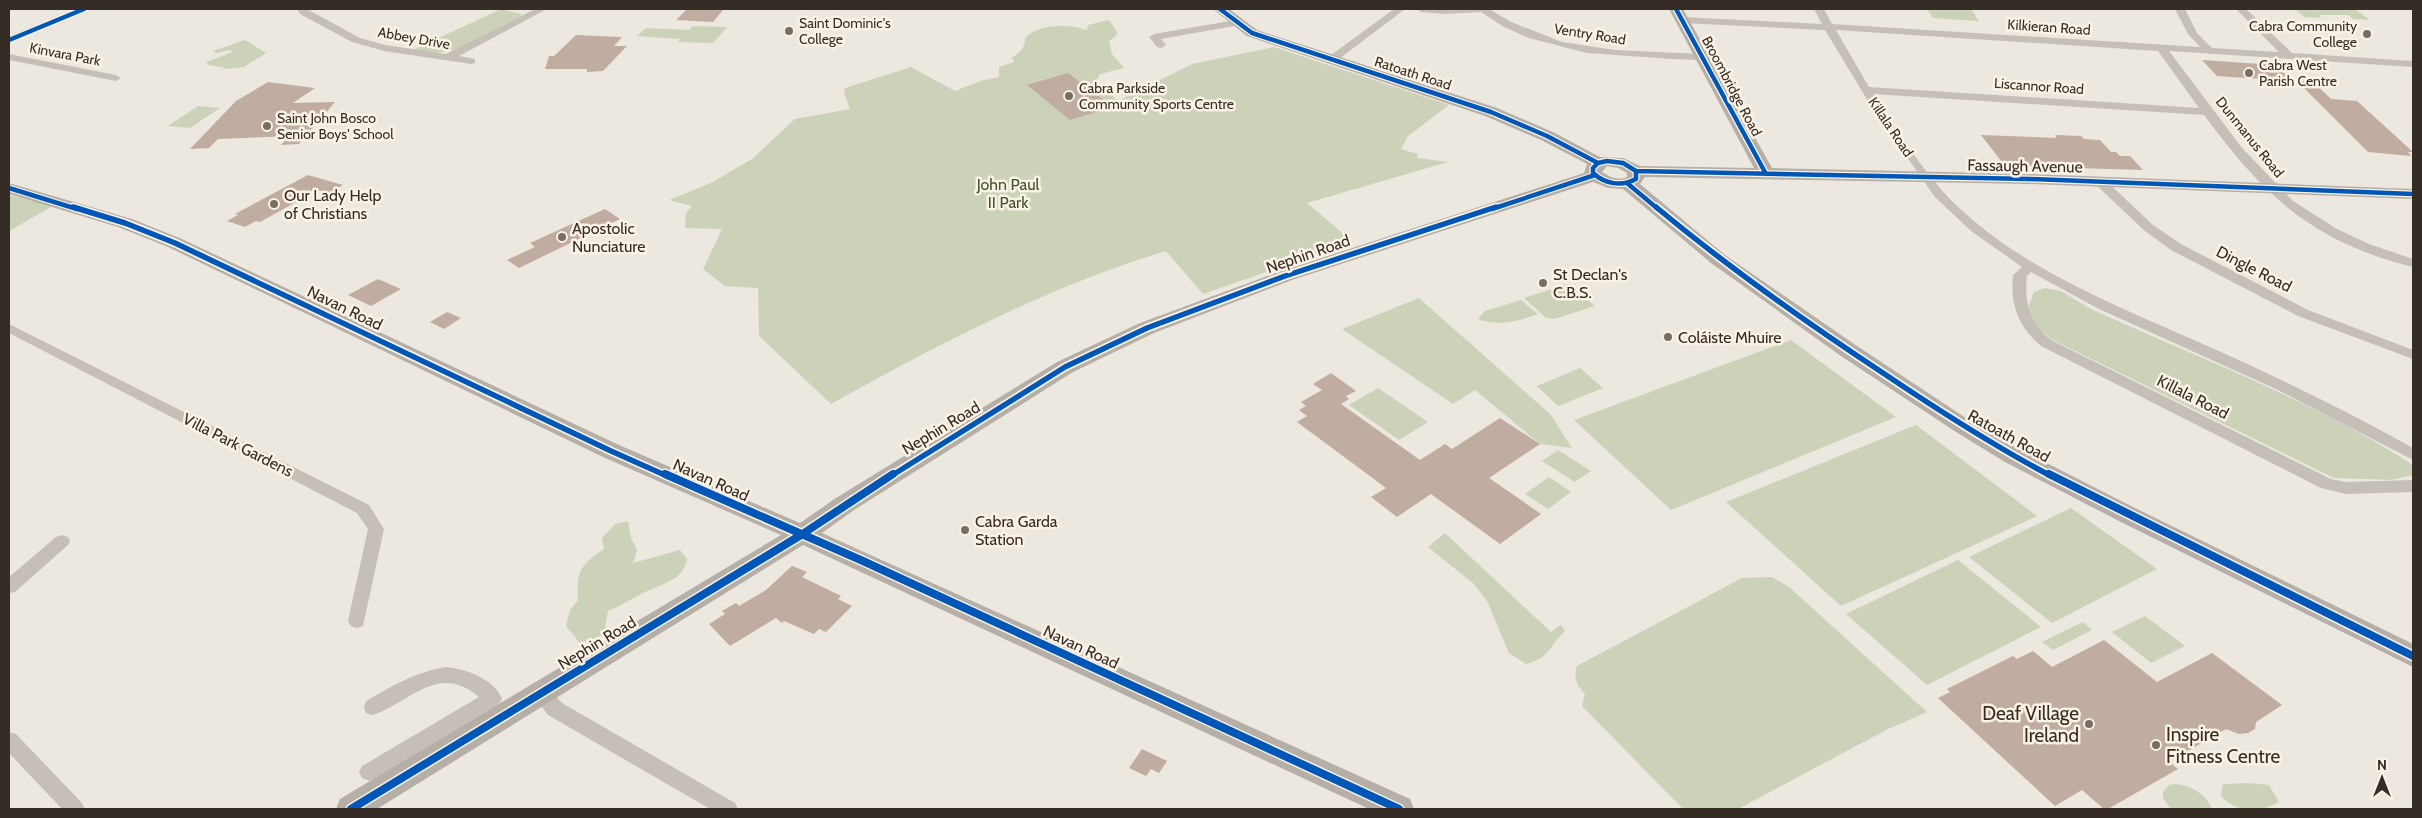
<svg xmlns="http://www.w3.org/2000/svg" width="2422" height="818" viewBox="0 0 2422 818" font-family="Cabin,sans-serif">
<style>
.green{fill:#cbd2b8}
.building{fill:#c0aca0}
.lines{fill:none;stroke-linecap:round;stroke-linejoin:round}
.street{fill:#c5bfb8;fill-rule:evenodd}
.secondary{fill:#b6afa8;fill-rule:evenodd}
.cycleway-far2-casing{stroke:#faf2e5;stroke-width:7}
.cycleway-far1-casing{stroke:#faf2e5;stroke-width:9}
.cycleway-casing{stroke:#faf2e5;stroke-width:11}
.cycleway-far2{stroke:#0057b8;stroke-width:4.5}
.cycleway-far1{stroke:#0057b8;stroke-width:5.5}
.cycleway{stroke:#0057b8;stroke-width:8}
.poi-dot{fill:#766d67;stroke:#faf2e5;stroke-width:2}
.labels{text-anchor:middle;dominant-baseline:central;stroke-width:5;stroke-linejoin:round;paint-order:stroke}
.far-poi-label{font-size:14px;fill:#362c26;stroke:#faf2e5;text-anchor:start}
.far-street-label{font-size:14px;fill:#362c26;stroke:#faf2e5}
.street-label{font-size:16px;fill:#362c26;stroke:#faf2e5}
.park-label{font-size:16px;fill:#41542a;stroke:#faf2e5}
.poi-label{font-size:16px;fill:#362c26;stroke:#faf2e5;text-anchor:start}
.near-poi-label{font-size:19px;fill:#362c26;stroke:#faf2e5;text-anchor:end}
</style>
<rect width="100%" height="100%" fill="#ece7df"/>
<path class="green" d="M501 9 521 14V16L457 49 437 53 413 50Z
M1927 9H1971L1979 21 1933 18Z
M2295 9H2355L2370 20 2353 19 2349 15H2319L2321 18 2304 17Z
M1109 20 1117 32 1116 36 1109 41 1112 54 1124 68 1100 74 1096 82 1118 101 1192 64 1274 47 1449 105 1408 136 1401 149 1418 154 1417 158 1448 162 1307 203 1353 242 1203 294 1166 251C1049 286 937 345 831 404L759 336 758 288 725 286 703 269 722 229 685 228 686 213 692 206 669 200 711 183 752 159 795 119 850 109 844 93 845 88 911 67 955 91 981 81 999 77V67L1014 62 1012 57C1021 52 1025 48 1025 38 1039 23 1069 24 1087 30L1088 25Z
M693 26 727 27 713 43 678 42 685 33 680 39 637 36 646 28 689 30Z
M245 40 266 53 244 67 224 69 223 67 208 65 206 62 233 52 230 50 216 53 213 51Z
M198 106 220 108 190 128 168 126Z
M9 195 53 206 9 231Z
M1568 284 1595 306 1554 319 1546 318 1524 298Z
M2045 288 2061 291 2091 309C2197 357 2316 402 2413 465V475L2391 480 2334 478 2051 339 2036 326 2028 308 2034 292Z
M1419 298 1551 415 1572 448 1540 444 1475 390 1453 404 1342 329Z
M1521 300 1538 314C1518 321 1499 327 1478 319L1485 311Z
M1791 340 1896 417 1671 510 1574 420Z
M1580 368 1603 388 1558 406 1537 386Z
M1378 388 1428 422 1399 440 1349 405Z
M1916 425 2037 516 1841 606 1726 502Z
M1558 450 1591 471 1575 482 1542 461Z
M1549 477 1571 492 1548 509 1525 494Z
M2071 508 2157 569 2052 623 1969 557Z
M628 521 631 538 637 550 633 563 680 550 687 559C683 582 660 584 643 593 631 599 620 606 608 611L604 635 580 643 566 626 570 610 578 600C576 572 581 564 604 549L602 538 615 524Z
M1445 533 1551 632 1561 625 1565 631C1550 645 1549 659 1526 664L1509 653 1487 601 1474 584 1428 547Z
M1958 560 2041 627 1927 685 1846 614Z
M1772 577 1789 587 1927 712 1886 730 1738 809H1683L1582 706 1585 694C1577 685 1573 679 1577 666L1742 578Z
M2145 616 2185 646 2151 663 2112 632Z
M2083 622 2092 630 2053 650 2042 642Z
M2248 783 2269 785 2279 802C2260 813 2236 813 2221 796L2223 784Z
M2176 784C2192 786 2206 794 2212 809H2171L2163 798V792L2169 785Z"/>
<path class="building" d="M687 9H693L723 10 713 22 676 20Z
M576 35 622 37 614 46H627L603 71 587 72V69H545L549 56H554Z
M2202 60 2276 65 2292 81 2217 76Z
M1068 73 1113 107 1070 120 1027 85Z
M2308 77 2331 99 2357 101 2413 152H2408L2411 156 2368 152 2300 84Z
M268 82 315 88 293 103 335 102 299 144 281 145 289 136 218 139 209 148 190 149 236 101Z
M1981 135 2057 138 2055 135 2081 136 2084 139 2100 140 2111 152H2116L2120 156H2130L2143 170 2005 166Z
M308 175 343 185 329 193 318 190 260 222 256 221 245 227 227 221 238 215 235 214Z
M605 209 620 219 519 268 507 260 535 247 530 243Z
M378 279 401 289 371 306 348 295Z
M447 312 461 318 444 329 430 322Z
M1331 373 1356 391 1346 396 1349 399 1341 404 1420 460 1445 444 1452 449 1500 418 1540 444 1489 478 1541 514 1500 544 1431 494 1397 517 1371 497 1386 488 1297 422 1307 416 1299 410 1306 406 1301 402 1322 390 1313 384Z
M792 566 807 572 802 577 841 596 838 599 852 606 826 632 819 629 814 634 784 621 782 623 776 618 730 646 709 624 725 614 722 611 736 603 739 606 766 590Z
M2104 640 2157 682 2212 653 2282 705 2256 722 2255 729 2248 733 2239 734 2226 729 2169 762 2178 769 2108 809H2104L2082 790 2055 806 1938 698 1950 692 1947 689 2013 656 2017 659 2033 651 2052 667Z
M1142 749 1167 761 1159 773 1151 769 1146 776 1129 768Z"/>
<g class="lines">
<path class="street" d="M76 9H89L9 43V36Z
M297 9H307L360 38 385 45 446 54 535 9H547L459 56 475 59V63L471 64 384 51 352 42 300 14Z
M1394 9H1405L1335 62H1327V58Z
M1416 9H1489L1511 22 1562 42 1615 50 1701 54 1706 57 1701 60 1672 59 1587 53 1529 38 1504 27 1481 12 1445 14 1421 12Z
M1814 9H1824L1832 24 2200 47 2188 34 2175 9H2185L2197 33 2212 48 2279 52 2236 9H2246L2292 53 2413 61V67L2169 51 2242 148 2293 201 2337 229 2369 244 2413 259V267C2312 242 2264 196 2204 115L1873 94C1895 127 1924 173 1952 201 2023 271 2120 307 2210 347 2279 378 2347 411 2413 448V460L2278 390 2097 308 2031 272 2027 276C2024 303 2030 323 2051 340L2331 479 2346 482 2413 480V492L2346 494 2321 488 2041 346C2018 327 2010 304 2013 275L2022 267 1971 231 1935 197 1871 106 1825 30 1682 23 1677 20 1682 17 1822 24ZM1836 30 2158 51 2199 108 1869 87Z
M1236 20 1241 23 1240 25 1161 39 1166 45 1161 48 1157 47 1149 37 1154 34Z
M9 54 116 75 121 78 116 81 9 60Z
M2099 177 2103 178 2153 225 2181 244 2308 310 2413 350V359L2298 316 2171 250 2145 231 2095 184 2093 181 2095 178Z
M9 324 369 505 384 529 363 626 357 628 351 626 348 621 368 529 357 513 9 333Z
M62 535 68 537 70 541 68 545 15 592 9 593V577L56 537Z
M447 667C468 670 492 678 502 698L500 703 376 778 369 781 362 778 359 772 362 766 479 697C438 662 411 702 373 715L366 713 364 707 366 701C392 686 417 671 447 667Z
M541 685 548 688 562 703 735 803 738 809H710L548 715 532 693 534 688Z
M9 732 16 734 82 803 85 809H62L9 753Z"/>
<path class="secondary" d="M1213 9H1229L1257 30 1497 108 1553 132 1600 157 1623 158 1640 166 1754 168 1669 9H1683L1772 168 2029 174 2413 189V199L2029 184 1645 177 1640 184 1725 255 1857 346 1972 422 2021 450 2135 508 2413 644V667L2117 520 2005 462 1956 432 1841 356 1711 263 1623 189 1608 188 1593 182 1292 280 1154 333 1073 372 854 510 822 533 1410 799 1414 809H1369L803 545 377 809H336L340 799 781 535 603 457 168 247 118 227 9 194V183L132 219 182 239 619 445 800 523 836 498 1057 362 1140 323 1278 272 1584 173 1587 164 1541 140 1485 116 1247 36ZM1607 166 1618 168 1627 173V177C1618 181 1610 177 1602 172Z"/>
<g class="cycleway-far2-casing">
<path id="cycleway-far2" d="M1220 9 1252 33 1491 112 1547 136 1598 163
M1676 9 1766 174
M9 40 84 9
M1607 161 1623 163 1636 171V179C1621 187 1605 184 1593 173V168L1598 163Z
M1636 171 2029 179 2413 194
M1627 183 1658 209
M9 188 77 209
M1492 209 1595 175"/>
</g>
<g class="cycleway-far1-casing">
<path id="cycleway-far1" d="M73 207 125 223 175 243 611 451 667 476
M1656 207C1728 267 1804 321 1883 373 1938 410 1992 445 2051 476
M891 476 1065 367 1147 328 1285 276 1496 207"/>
</g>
<g class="cycleway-casing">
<path id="cycleway" d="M665 474 863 561 1399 809
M2049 474 2413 656
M351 809 801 535 893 474"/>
</g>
<use href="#cycleway-far2" class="cycleway-far2"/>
<use href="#cycleway-far1" class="cycleway-far1"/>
<use href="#cycleway" class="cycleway"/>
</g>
<g class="poi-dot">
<circle cx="789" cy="31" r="5"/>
<circle cx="2367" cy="34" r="5"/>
<circle cx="2249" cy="73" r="5"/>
<circle cx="1069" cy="96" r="5"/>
<circle cx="267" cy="126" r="5"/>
<circle cx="274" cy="204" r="5"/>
<circle cx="562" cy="237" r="5"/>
<circle cx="1543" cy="283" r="5"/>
<circle cx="1668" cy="337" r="5"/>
<circle cx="965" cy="530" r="5"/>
<circle cx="2089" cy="724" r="5"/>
<circle cx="2156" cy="745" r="5"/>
</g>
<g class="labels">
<g class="far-poi-label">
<text x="799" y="23">Saint Dominic's<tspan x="799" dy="16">College</tspan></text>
<text x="2357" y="26" text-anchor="end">Cabra Community<tspan x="2357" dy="16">College</tspan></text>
<text x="2259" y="65">Cabra West<tspan x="2259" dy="16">Parish Centre</tspan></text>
<text x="1079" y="88">Cabra Parkside<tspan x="1079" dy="16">Community Sports Centre</tspan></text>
<text x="277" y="118">Saint John Bosco<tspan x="277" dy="16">Senior Boys' School</tspan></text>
</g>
<g class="far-street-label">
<text transform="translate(2049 27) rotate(4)">Kilkieran Road</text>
<text transform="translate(1590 34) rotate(9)">Ventry Road</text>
<text transform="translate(414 38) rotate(10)">Abbey Drive</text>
<text transform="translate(65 54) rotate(11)">Kinvara Park</text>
<text transform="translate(1413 73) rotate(18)">Ratoath Road</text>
<text transform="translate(1732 86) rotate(62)">Broombridge Road</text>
<text transform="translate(2039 86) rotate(4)">Liscannor Road</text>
<text transform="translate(1891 127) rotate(56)">Killala Road</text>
<text transform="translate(2250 137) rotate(51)">Dunmanus Road</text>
</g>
<g class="street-label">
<text transform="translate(2025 166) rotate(1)">Fassaugh Avenue</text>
<text transform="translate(1308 254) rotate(-19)">Nephin Road</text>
<text transform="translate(2254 269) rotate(27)">Dingle Road</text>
<text transform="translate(345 308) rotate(26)">Navan Road</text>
<text transform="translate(2193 397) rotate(27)">Killala Road</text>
<text transform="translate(941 428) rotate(-31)">Nephin Road</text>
<text transform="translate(2009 436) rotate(29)">Ratoath Road</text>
<text transform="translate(238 445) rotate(27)">Villa Park Gardens</text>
<text transform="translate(711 480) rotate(24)">Navan Road</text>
<text transform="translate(597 643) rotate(-31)">Nephin Road</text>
<text transform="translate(1081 647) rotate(25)">Navan Road</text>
</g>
<g class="park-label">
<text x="1008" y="184">John Paul<tspan x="1008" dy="18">II Park</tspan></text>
</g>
<g class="poi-label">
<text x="284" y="195">Our Lady Help<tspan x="284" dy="18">of Christians</tspan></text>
<text x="572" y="228">Apostolic<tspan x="572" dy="18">Nunciature</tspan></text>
<text x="1553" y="274">St Declan's<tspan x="1553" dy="18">C.B.S.</tspan></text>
<text x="1678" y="337">Coláiste Mhuire</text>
<text x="975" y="521">Cabra Garda<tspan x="975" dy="18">Station</tspan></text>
</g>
<g class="near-poi-label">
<text x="2079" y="713">Deaf Village<tspan x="2079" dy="22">Ireland</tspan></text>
<text x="2166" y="734" text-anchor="start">Inspire<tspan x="2166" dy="22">Fitness Centre</tspan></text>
</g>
</g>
<rect width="2422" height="818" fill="none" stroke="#362c26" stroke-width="20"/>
<g transform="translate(2382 778)" stroke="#faf2e5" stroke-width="4" paint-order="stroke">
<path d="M0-4L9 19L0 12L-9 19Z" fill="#362c26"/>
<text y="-8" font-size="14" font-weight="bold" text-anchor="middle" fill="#362c26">N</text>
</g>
</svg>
